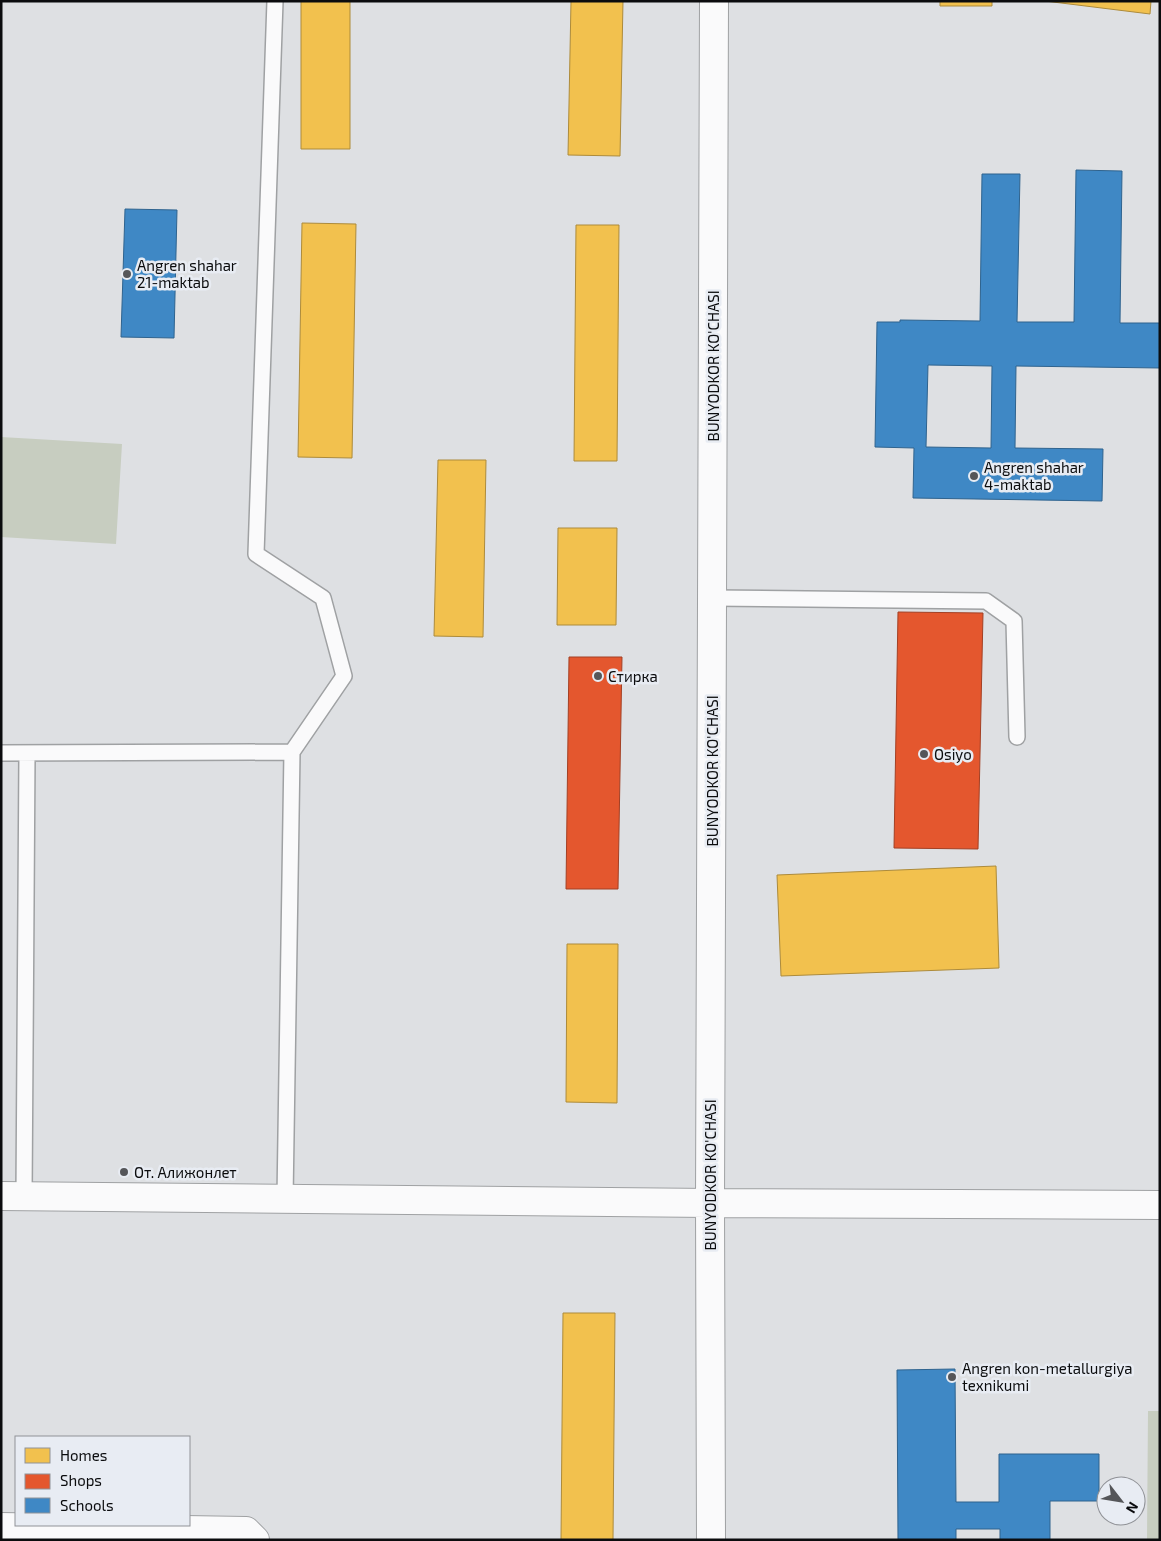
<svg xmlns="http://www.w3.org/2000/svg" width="1161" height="1541" viewBox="0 0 1161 1541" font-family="'Exo 2',sans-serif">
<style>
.green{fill:#c7cdc0}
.homes{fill:#f2c14e;stroke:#ad8b3b}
.shops{fill:#e4572e;stroke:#a34024}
.schools{fill:#3f88c5;stroke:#2f638e;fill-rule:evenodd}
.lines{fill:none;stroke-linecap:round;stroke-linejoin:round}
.lane-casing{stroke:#9fa1a3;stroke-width:18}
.street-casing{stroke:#9fa1a3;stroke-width:30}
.secondary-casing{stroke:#9fa1a3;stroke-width:30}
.lane{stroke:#fafafb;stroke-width:15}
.street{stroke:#fafafb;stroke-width:28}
.secondary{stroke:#fafafb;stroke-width:28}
.poi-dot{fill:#555659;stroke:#e8ecf3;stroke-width:2}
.labels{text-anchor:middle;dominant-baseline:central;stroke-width:5;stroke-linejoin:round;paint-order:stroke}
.poi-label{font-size:15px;fill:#0b0c0e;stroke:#e8ecf3;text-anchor:start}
.street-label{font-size:15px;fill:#0b0c0e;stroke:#e8ecf3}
</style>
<rect width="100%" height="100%" fill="#dee0e3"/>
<path class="green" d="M1 437 122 444 116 544 1 537Z
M1148 1411H1160V1540H1147Z"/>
<path class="homes" d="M301 1H350V149H301Z
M571 1H623L620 156 568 155Z
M940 1H992V6H940Z
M1045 1H1151L1150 14Z
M302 223 356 224 352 458 298 457Z
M576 225H619L617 461H574Z
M438 460H486L483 637 434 636Z
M558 528H617L616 625H557Z
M996 866 999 968 781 976 777 875Z
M567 944H618L617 1103 566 1102Z
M563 1313H615L613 1540H561Z"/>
<path class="shops" d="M898 612 983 613 978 849 894 848Z
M569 657H622L618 889H566Z"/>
<path class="schools" d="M1076 170 1122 171 1120 323H1160V368L1016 366 1015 448 1103 449 1102 501 913 498 914 448 875 447 877 322H900V320L980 321 982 174H1020L1017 322H1074ZM928 365 992 366 991 448 926 447Z
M125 209 177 210 174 338 121 337Z
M955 1369 956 1502H999V1454H1099V1501H1050V1540H1000V1529H956V1540H898L897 1370Z"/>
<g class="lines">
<g class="lane-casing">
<path id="lane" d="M712 598 986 601 1014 621 1017 737
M1 753 292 752 344 676 323 598 256 554 275 1
M24 1196 27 753
M285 1199 292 752"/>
</g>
<g class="street-casing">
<path id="street" d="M1 1527 246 1531 255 1540"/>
</g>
<g class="secondary-casing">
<path id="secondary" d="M1 1196 710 1203 1160 1205
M711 1540 710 1203 714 1"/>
</g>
<use href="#lane" class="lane"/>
<use href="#street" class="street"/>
<use href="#secondary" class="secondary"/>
</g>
<g class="poi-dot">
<circle cx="127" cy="274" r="5"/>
<circle cx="974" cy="476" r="5"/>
<circle cx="598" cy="676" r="5"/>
<circle cx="924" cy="754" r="5"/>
<circle cx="124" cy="1172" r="5"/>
<circle cx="952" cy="1377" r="5"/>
</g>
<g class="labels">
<g class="poi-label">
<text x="137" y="265">Angren shahar<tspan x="137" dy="17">21-maktab</tspan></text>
<text x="984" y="467">Angren shahar<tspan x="984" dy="17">4-maktab</tspan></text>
<text x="608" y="676">Стирка</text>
<text x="934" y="754">Osiyo</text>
<text x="134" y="1172">От. Алижонлет</text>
<text x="962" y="1368">Angren kon-metallurgiya<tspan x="962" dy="17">texnikumi</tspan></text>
</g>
<g class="street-label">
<text transform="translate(713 366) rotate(-90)">BUNYODKOR KO'CHASI</text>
<text transform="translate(712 771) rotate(-90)">BUNYODKOR KO'CHASI</text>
<text transform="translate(710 1175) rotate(-90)">BUNYODKOR KO'CHASI</text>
</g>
</g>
<rect width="1161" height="1541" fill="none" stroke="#0b0c0e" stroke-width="5"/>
<rect x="15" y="1436" width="175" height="90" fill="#e8ecf3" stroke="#909297"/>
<rect x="25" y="1448" width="25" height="15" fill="#f2c14e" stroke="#909297"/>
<text x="60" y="1461" font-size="15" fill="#0b0c0e">Homes</text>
<rect x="25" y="1474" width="25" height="15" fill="#e4572e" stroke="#909297"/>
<text x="60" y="1486" font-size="15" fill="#0b0c0e">Shops</text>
<rect x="25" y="1498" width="25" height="15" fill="#3f88c5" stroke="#909297"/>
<text x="60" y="1511" font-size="15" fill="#0b0c0e">Schools</text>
<g transform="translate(1121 1501) rotate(121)"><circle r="24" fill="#e8ecf3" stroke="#909297"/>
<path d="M0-4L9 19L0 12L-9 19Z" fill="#555659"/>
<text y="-8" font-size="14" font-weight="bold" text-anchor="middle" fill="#0b0c0e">N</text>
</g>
</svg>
